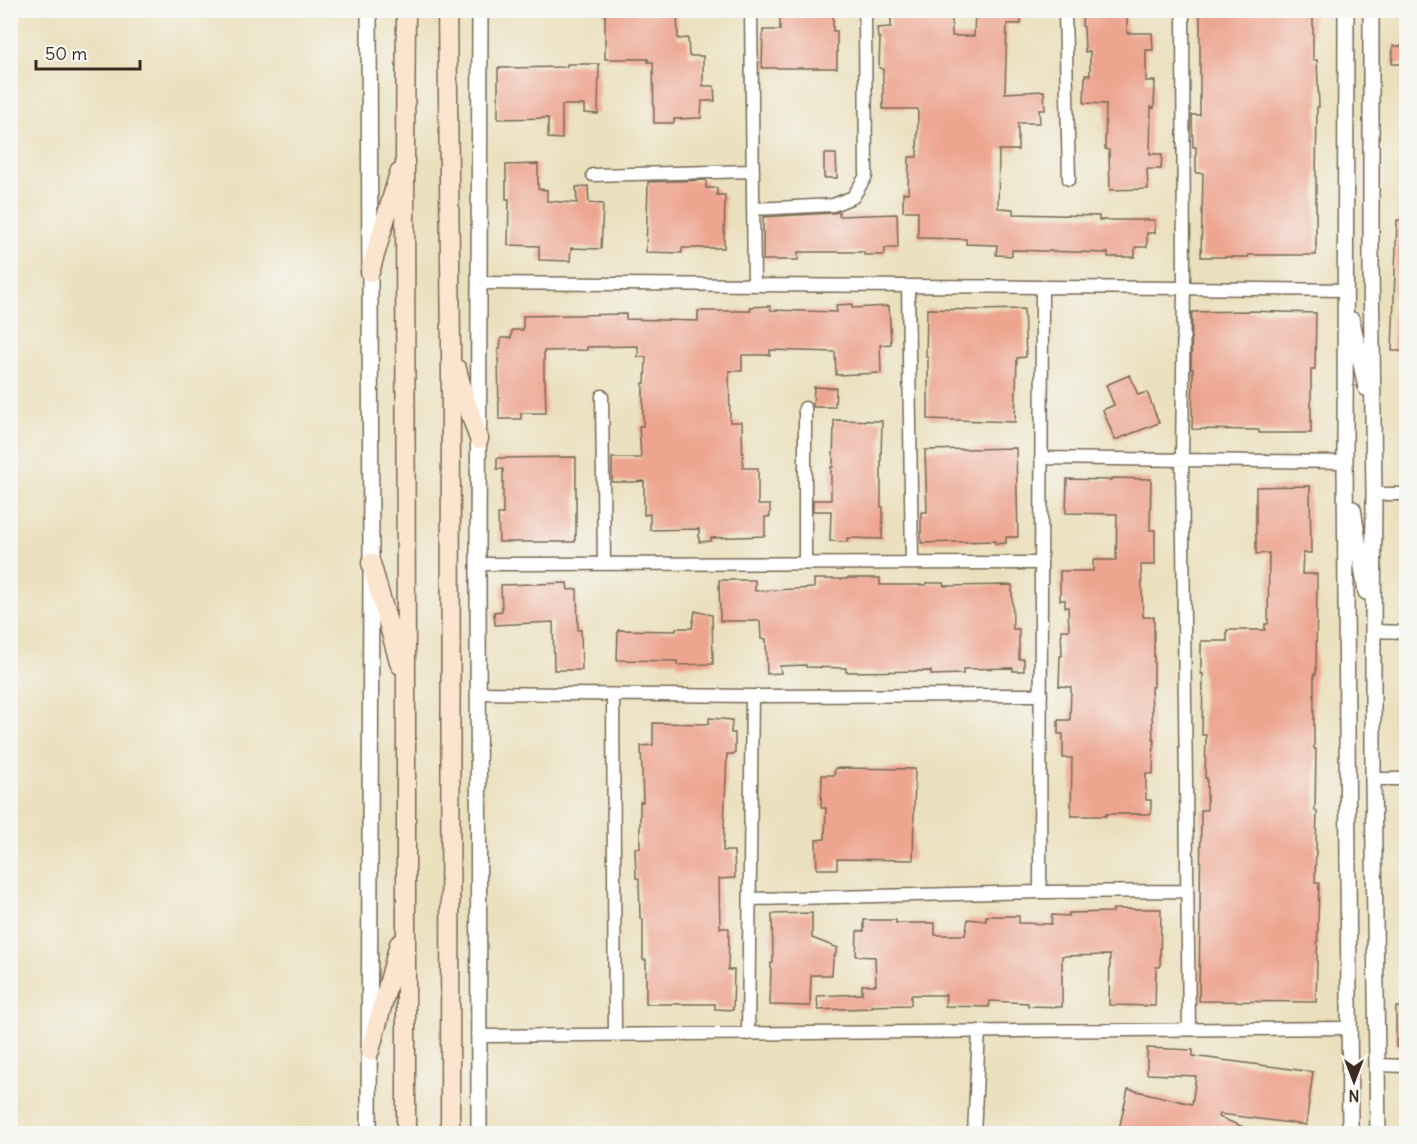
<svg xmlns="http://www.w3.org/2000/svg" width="1417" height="1144" viewBox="0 0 1417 1144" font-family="Delius,sans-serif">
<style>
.building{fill:#eda590}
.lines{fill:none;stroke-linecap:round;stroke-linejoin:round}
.minor-casing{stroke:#796a56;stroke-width:15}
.tertiary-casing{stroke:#796a56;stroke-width:18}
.secondary-casing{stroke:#796a56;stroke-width:21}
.minor{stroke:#fff;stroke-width:12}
.tertiary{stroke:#fff;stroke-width:15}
.secondary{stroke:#fce5cf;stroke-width:18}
</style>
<rect width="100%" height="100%" fill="#f6f6f2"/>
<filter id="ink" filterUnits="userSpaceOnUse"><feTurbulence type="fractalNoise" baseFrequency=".0167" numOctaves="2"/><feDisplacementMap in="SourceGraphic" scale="12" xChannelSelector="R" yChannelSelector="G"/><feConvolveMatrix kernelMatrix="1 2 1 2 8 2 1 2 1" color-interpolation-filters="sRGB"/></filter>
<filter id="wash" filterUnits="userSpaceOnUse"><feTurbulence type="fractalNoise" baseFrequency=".008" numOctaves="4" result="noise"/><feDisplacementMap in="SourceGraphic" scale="24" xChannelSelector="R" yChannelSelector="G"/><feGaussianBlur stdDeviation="1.35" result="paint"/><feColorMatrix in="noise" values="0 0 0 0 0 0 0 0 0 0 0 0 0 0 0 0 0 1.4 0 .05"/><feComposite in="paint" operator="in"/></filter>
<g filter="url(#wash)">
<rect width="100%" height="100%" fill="#ebe0be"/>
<g id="blocks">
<path class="building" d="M605 10H677L678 39 688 38 689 56H703V86H714L715 101H702L701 118 674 119V123H654L653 62H648V59H605Z
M780 10H833V31H837V68H762L763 30H780Z
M910 10H952V36H974L975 10H1021V24H1007L1005 93 1044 91 1045 110H1039L1040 123H1018V150H999L998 208 1013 209V214L1099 216V220H1155V233H1147V247H1135V257H1108V253L1012 250V256L996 255 997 245 966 244V239L918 238V211H903V193H908L909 157H917L918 109H883V69L879 68 880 38H878L877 28 891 27V17H905V12L910 13Z
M1083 10H1127V33H1152L1153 50H1146V81H1155L1154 108 1151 107 1150 154H1162L1161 169H1147L1148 189 1110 190 1109 150 1105 149 1106 104 1084 103 1085 75H1090V51L1085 52 1084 27 1082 26Z
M1200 10H1313V60H1317L1319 107H1317L1316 181V255H1249L1248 257H1201L1203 173H1196V147H1193L1192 115H1200Z
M1393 46H1407V64H1392Z
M567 64H599L598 114 584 113V105H562V139L548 138V118L498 119V68L567 67Z
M824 154H836L837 178H824Z
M538 164V189L547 190V201L577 203 576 187 588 186 589 203 603 204 601 249 571 248 570 261 539 260V246L508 245 509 199H506V165Z
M706 180V188H717V195H725L724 248H682V253L646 252 648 182Z
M839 212V216L897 214 898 248H885V255H864V252H798V260H763V217L833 213Z
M1397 220 1407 221V351H1392Z
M852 304V308L889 306 891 344 880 345 881 373 836 375 835 352 770 350V355H742V371H729L730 422H742L743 468H758V505H770V517H765V536L711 538V541L699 542V529L650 530V514L644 515V481L632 482H612V458H641L639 426H643V383H645L646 357H638V346L587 347V350L544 351V380H545L546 413H521V419H499L498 349H500L501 338H511L512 330H523V316L626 314V319L698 321V311H751L750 307 770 306 771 310 837 312 836 305Z
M927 309 977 310 1024 309 1026 357 1017 358 1015 422 928 419V357H926Z
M1250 311 1316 313 1315 369H1311V433H1259V430L1192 429 1193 369H1191L1192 312Z
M1130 375 1138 395 1147 392 1159 423 1115 440 1103 410 1114 405 1106 385Z
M814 387 836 388 835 407H813Z
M834 420 882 421 881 458V507H883L882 539 847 538V542L830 541 831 511H813V500H831V467H833Z
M1016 448 1018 537H1006V543L995 544V541L921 543V512H927L925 450Z
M576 457V535H575V542H499L498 514H503V469H497V458Z
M1111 478 1151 479 1150 530H1155V565H1141L1143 617H1154V687H1151L1153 739H1154L1153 774 1146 773V800H1151V814H1106V816H1071L1072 758H1063V734H1058V720H1070L1071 687 1059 686 1060 656H1062L1061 630H1069L1068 607H1065V600H1060V571H1093V560H1116L1117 514 1066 513 1067 479 1111 480Z
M1310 486 1311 553H1303L1302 574H1317L1316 674H1314V749H1316L1315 811H1317L1315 883H1319L1316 1002 1199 1001 1201 810H1207V778H1205L1206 735H1202L1203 674H1201V641H1227V630H1265V624H1268L1269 553 1256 554V487Z
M847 578H880V585H926V583H943L944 586 1012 585 1013 629H1019V659H1024V671H1013V668L963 669V674L931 675V671L846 672V668L806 667V665L780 666 781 673 767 674 766 639H761L760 621H720L719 580H755V591L814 588V579H847Z
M567 583 568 590 577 589 578 630H581L582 670H554L553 622 495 625 494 612 502 611 501 585Z
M695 611 712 615 713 664 677 665V661L617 660 618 630 676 631V628H692Z
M709 718 732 720 731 733H735V754H727L723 851H734L735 878 719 879 720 928H729L728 970H734L733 1010 715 1009V1004H646V960H643V919H640L639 878H636L635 848H640V802H643L641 746 653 745V723L709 724Z
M835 768 915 769 913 860 837 859V869H817L816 840 825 839 826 808H821L822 775H834Z
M1113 909H1161L1160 967H1156L1155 1006 1109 1005 1110 955 1062 956V1007L1028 1006V1003L990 1001 989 1007 945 1006 946 995H911V1005L872 1006V1008L818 1010 817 996 862 994V985H876L875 957 856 956 857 931H864V920H896V923H935V935H965L968 919 986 921V916H1019V923L1051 924 1052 915 1069 916V913L1113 912Z
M812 913V938L838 948 833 960 832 975H811L810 1006 770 1005 771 963H773L772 914Z
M1396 1007 1407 1008V1047H1396Z
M1147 1048 1193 1050V1056L1313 1072 1306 1125 1220 1114 1219 1117 1260 1134H1118L1128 1089 1192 1104 1196 1076 1147 1074Z"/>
</g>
</g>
<g filter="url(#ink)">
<use href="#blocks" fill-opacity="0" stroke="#796a56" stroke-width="1.5"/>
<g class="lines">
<g class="minor-casing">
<path id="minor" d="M751 10 754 285
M1065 10 1069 179
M1183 10 1184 288 1182 460 1189 1029
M593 175 753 171
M753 209 833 205 853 197 866 176 865 10
M479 283 1184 288 1345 290
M908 286 912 563
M602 396 604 563
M805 408V563
M1041 458 1345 462
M1374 494H1406
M478 564 1041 563
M1373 631 1406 632
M478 693 752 696 1041 695
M613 695 615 1035
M1373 779H1406
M1040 892 1042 288
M750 899 1040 892 1187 891
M748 1034 752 696
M479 1036 1348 1028
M1377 1065 1406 1066
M974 1134 979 1031"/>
</g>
<g class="tertiary-casing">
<path id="tertiary" d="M1346 10 1345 462 1350 1134
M1371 10V266L1374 494 1373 631V779L1378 1134
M1352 320 1366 388
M1353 509 1366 592
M369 1134 371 563 369 10
M479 1134 478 564 480 10"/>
</g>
<g class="secondary-casing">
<path id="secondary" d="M406 10 405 154 406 687V1134
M447 10 451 346 450 1134
M370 272 399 173
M457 369 465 399 479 439
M371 563 400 665
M370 1051 399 944"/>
</g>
<use href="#minor" class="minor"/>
<use href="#tertiary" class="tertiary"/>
<use href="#secondary" class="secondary"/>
</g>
</g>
<rect width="1417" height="1144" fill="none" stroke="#f6f6f2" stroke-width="36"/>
<g transform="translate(1354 1081) rotate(180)" stroke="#f6f6f2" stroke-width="4.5" paint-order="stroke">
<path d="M0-4.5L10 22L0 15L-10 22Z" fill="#3b2a1e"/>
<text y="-9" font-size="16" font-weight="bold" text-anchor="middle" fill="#3b2a1e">N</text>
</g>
<path d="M36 60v9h104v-9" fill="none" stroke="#3b2a1e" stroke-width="3"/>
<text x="45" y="60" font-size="18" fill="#3b2a1e" stroke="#f6f6f2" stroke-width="4.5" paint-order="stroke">50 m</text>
</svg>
